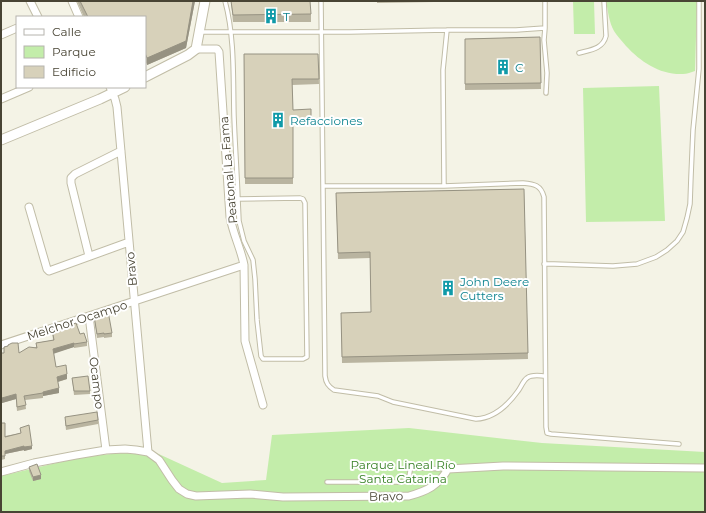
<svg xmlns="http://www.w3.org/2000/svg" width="706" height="513" viewBox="0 0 706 513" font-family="Montserrat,sans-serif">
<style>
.green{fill:#c3edaa}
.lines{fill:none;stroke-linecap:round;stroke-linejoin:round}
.service-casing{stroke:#c1bda7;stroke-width:5.5}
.minor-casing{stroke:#c1bda7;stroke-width:9}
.tertiary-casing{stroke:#c1bda7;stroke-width:11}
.service{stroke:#fff;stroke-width:3.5}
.minor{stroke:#fff;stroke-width:7}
.tertiary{stroke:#fff;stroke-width:9}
.wall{fill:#b9b4a0}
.shaded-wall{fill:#969282}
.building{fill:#d7d1ba;stroke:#969282}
.labels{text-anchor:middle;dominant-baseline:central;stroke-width:4;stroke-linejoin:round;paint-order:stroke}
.culture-label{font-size:12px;fill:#0d838f;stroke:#fff;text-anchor:start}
.street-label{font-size:12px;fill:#484434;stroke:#fff}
.park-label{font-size:12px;fill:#347f22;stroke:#fff}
</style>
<rect width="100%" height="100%" fill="#f4f3e6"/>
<path class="green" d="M573 1H594L595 34H574Z
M606 1H697L695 71C691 72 687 74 683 74 660 75 641 62 626 46 622 41 617 36 614 31 609 22 608 11 606 1Z
M659 86 665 221 586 222 583 88Z
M409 428 542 443 705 452V512H1V476L82 457 150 450 222 483 266 480 272 435Z"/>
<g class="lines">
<g class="service-casing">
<path id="service" d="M225 1C235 38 233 79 234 116 235 144 237 171 238 199
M321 1 325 376C326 383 328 386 334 390L378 396 393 402 476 419C494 418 508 405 518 391 521 387 523 381 527 378 532 374 540 376 545 376
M545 28 544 40 547 73 546 93
M201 32H350L447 30H516L545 28V1
M579 53C590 50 603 49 606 36L604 1
M323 186H444L523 183C534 184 541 185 544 197L546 427 547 433 551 434 679 444
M444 186 443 70 447 30
M300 198 303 199 305 203 307 357 303 359H263L261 356 257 320 255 279 253 260 244 241 239 221 238 199Z
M544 264H554L613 266 637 264 656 257 667 250 677 241 683 232 687 218 690 204 691 176 693 130 699 69V1
M327 482H403L408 480C410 476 409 472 411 468H414L448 469"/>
</g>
<g class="minor-casing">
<path id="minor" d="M30 1 38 17
M72 1 79 17
M1 35 17 28
M196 49H217L219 52 230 217C233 234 241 249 244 265L245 341 263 405
M110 87 115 99 117 107 148 452
M1 99 29 87
M29 207 47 269 49 271 129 242
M89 256 71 183V178L75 174 121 151
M89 316 106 450
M1 345 244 265
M1 472 34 463 76 455 106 450 125 449 136 450 148 452 159 460 172 480 179 489 187 494 196 496 250 494 283 497 409 496C427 491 438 486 448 469L503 466 705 468"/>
</g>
<g class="tertiary-casing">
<path id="tertiary" d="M145 77 188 55 196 49 205 1
M1 140 100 99 125 87"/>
</g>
<use href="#service" class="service"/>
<use href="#minor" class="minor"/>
<use href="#tertiary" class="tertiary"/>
</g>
<path class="wall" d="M77 1H195L186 48 147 65 145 60V17H84Z
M231 1 311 14V22H233Z
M377 1H491L377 3Z
M540 37 541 89 465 90V39Z
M244 54H318L319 84 292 85 293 110 311 118V124H293V184H245Z
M524 189 528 359 342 363 341 313 371 312 370 258 338 259 336 193Z
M94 316 112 333V337L104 338V337L97 338Z
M68 326 80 334 87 342V346L74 348V347L53 353 56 367 67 379 58 382 59 393 43 396V398L25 400 26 409 17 411 16 399 2 403 1 400V353H19L36 347V343L53 340 52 329Z
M72 378 90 391V394L74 395Z
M65 420H98V424L66 430Z
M1 423 5 436 21 433 20 428 32 449 24 451V450L5 454V459L1 460Z
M29 467 41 479 33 481 29 471Z"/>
<path class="shaded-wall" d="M193 1H195L186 48 147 65V58Z
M74 343V347L53 354V349Z
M67 374V379L57 382V377Z
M59 388V393L43 396V392Z
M16 394V399L2 403V398Z
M24 446V450L5 454V459V451Z
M32 446V449L24 451V447Z
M41 475V479L33 481V477Z"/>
<path class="building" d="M80 1H193L186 41 147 58 145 53V17H88Z
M231 1H310L311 14 233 15Z
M540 37 541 83 465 84V39Z
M244 54H318L319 79H292L293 110 311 109V118L293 119V178H245Z
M524 189 528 353 342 357 341 313 371 312 370 252 338 253 336 193Z
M108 311 112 333 104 334V333L97 334 94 316Z
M76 323 80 334 84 333 87 342 74 344V343L53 349 56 367 66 365 67 374 57 377 59 388 43 392V393L24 396 26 405 17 407 16 394 2 398 1 396V353H4V347L8 346V345L12 343H18L19 353 29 347 37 348 36 343 54 340 52 329 67 324 68 326Z
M88 376 90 391H74L72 378Z
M97 412 98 420 66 426 65 417Z
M1 423H5V437L21 433 20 428 29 425 32 446 24 447V446L5 451V456H1Z
M37 464 41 475 33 477 29 467Z"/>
<defs>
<g id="building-bare" transform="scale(1.2)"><path d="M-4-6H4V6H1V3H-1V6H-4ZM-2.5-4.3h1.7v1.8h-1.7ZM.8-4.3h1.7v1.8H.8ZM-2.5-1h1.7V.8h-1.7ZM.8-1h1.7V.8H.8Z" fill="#0f9aa8" stroke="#fff" stroke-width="2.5" paint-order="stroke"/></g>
</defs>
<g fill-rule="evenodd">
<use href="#building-bare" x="271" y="16"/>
<use href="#building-bare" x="503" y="67"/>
<use href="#building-bare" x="278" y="120"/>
<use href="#building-bare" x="448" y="288"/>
</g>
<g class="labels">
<g class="culture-label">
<text x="283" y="16">T</text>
<text x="515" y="67">C</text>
<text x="290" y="120">Refacciones</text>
<text x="460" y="281">John Deere<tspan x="460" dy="14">Cutters</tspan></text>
</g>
<g class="street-label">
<text transform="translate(228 170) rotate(-95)">Peatonal La Fama</text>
<text transform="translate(131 269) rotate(-95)">Bravo</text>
<text transform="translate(77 320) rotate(-18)">Melchor Ocampo</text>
<text transform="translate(97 383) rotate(83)">Ocampo</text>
<text transform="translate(386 496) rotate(-1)">Bravo</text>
</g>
<g class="park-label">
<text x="403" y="464">Parque Lineal Río<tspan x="403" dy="14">Santa Catarina</tspan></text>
</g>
</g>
<rect width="706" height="513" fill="none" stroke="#484434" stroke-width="4"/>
<rect x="16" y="16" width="130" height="72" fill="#ffffff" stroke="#b6b4ae"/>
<rect x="24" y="29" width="20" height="6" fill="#ffffff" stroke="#b6b4ae"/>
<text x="52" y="36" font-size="12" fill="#484434">Calle</text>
<rect x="24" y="46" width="20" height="12" fill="#c3edaa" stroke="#b6b4ae"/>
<text x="52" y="56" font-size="12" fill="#484434">Parque</text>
<rect x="24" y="66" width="20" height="12" fill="#d7d1ba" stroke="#b6b4ae"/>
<text x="52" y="76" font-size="12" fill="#484434">Edificio</text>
</svg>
